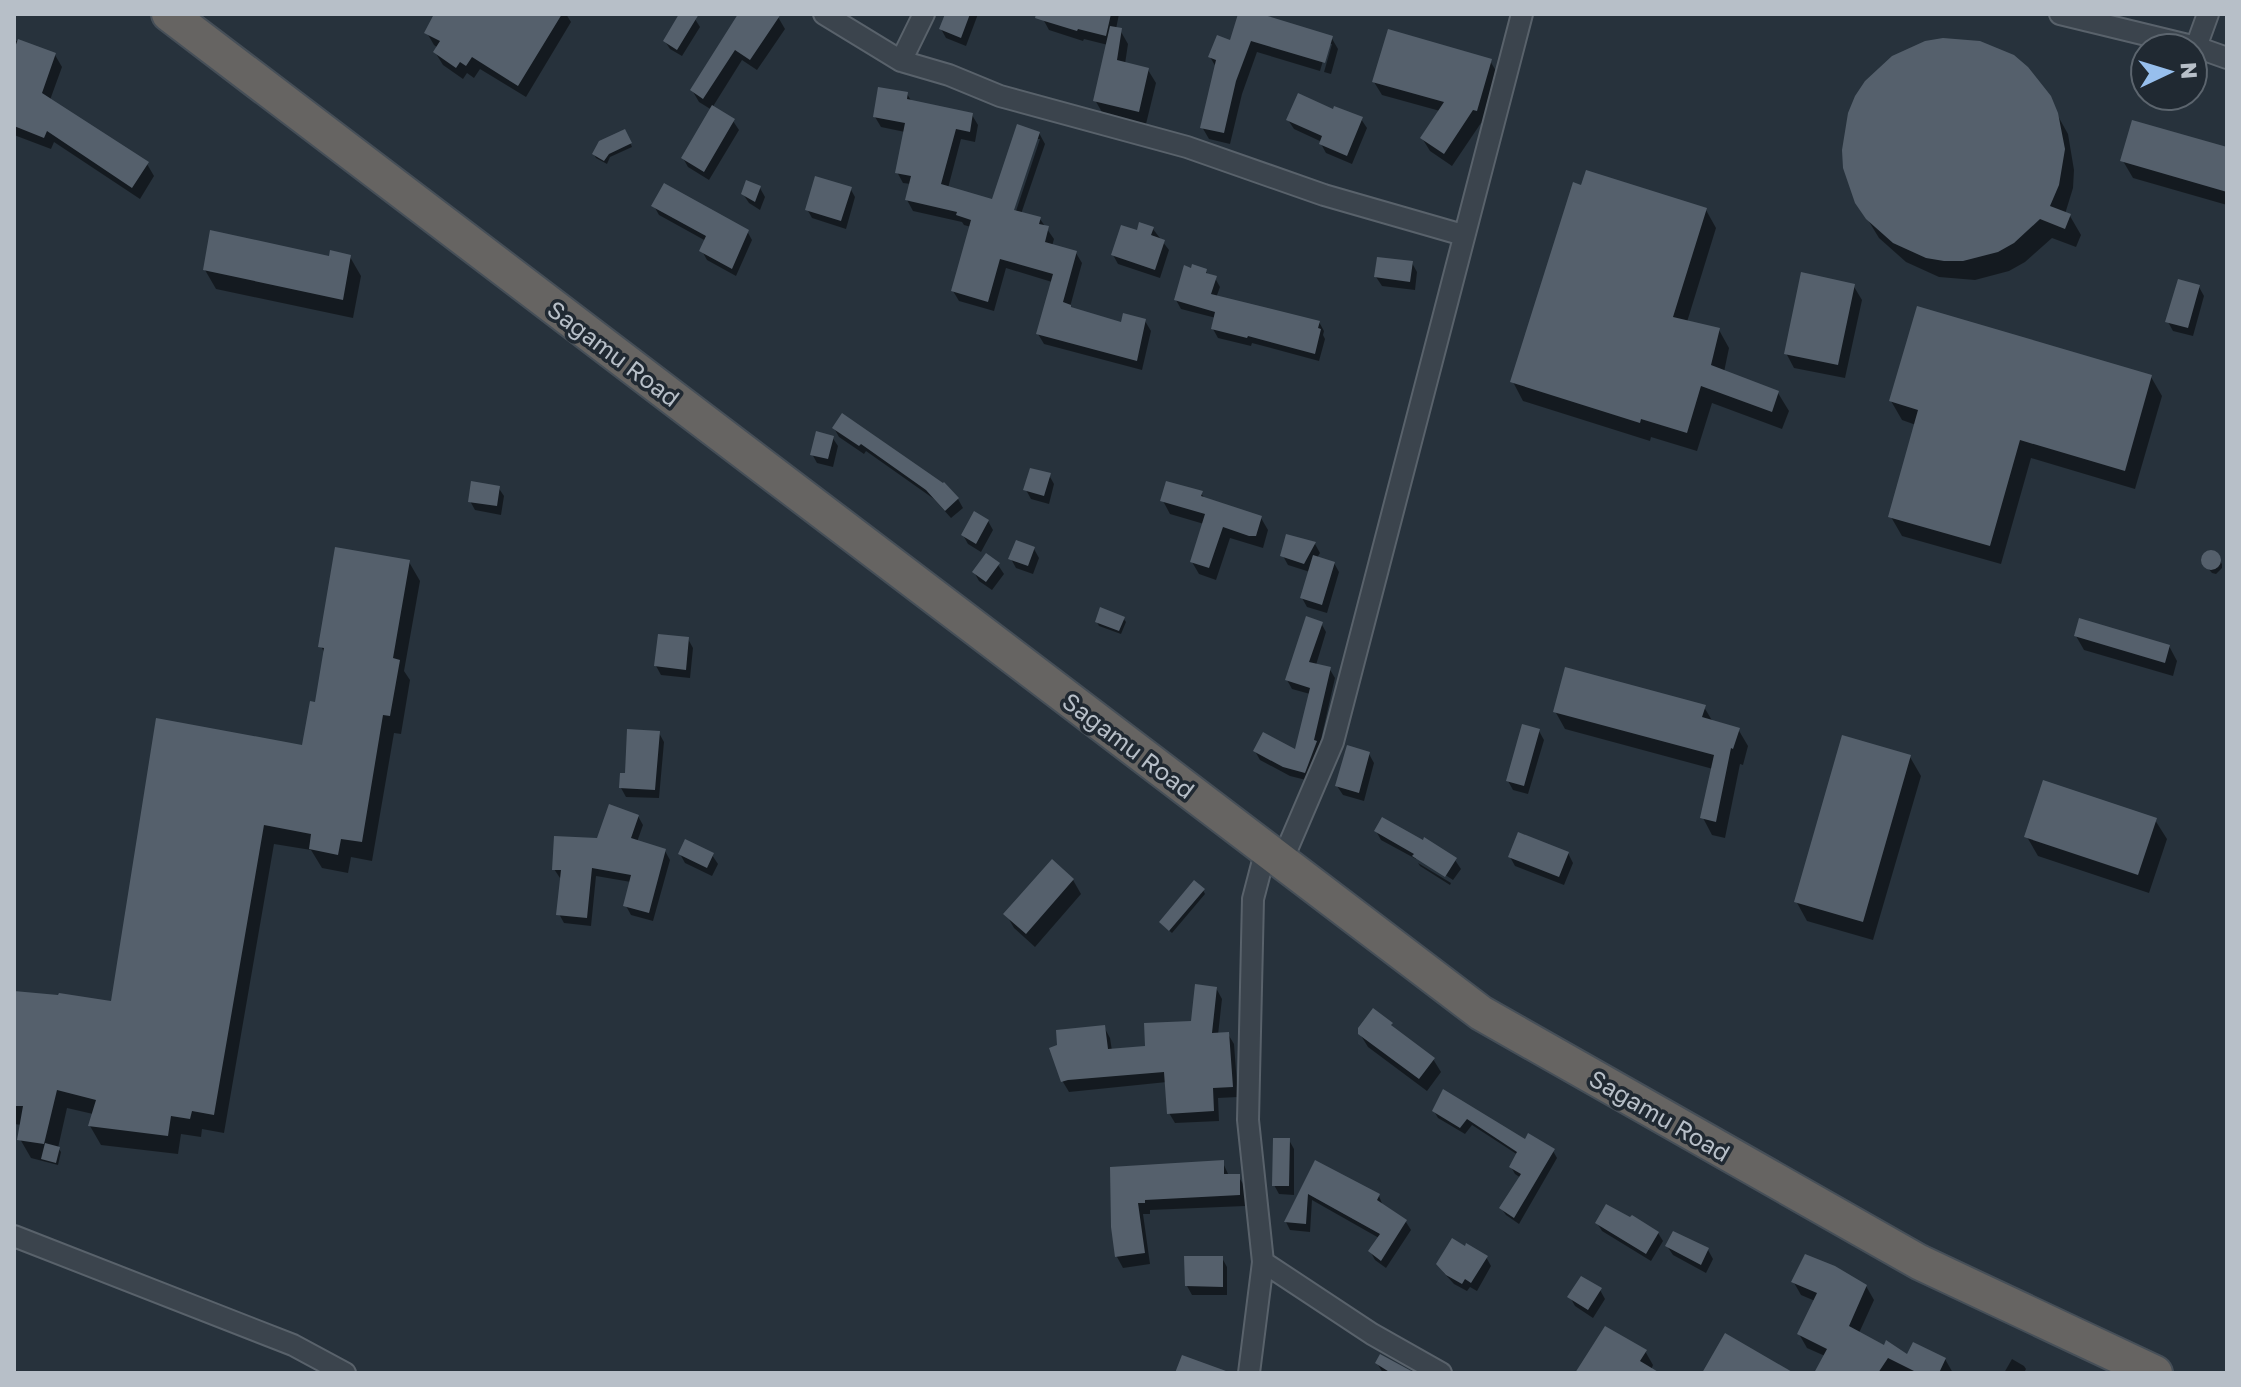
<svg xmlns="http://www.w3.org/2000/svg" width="2241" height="1387" viewBox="0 0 2241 1387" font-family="'Golos Text',sans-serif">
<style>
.shadow{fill:#0007;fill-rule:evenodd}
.building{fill:#55606c}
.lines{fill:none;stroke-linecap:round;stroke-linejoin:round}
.minor-casing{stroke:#59626b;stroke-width:24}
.trunk-casing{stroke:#464f58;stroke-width:38}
.minor{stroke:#3b444d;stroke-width:20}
.trunk{stroke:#666462;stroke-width:34}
.labels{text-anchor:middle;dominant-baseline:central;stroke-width:7;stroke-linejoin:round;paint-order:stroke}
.street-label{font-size:24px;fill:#b7bfc8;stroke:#202932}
</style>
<rect width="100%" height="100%" fill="#27323c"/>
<path class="shadow" d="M435 14H566L571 22 526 97 480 69 474 78 467 73 463 79 443 65 435 52 438 48 434 45 427 33Z
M683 14 695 19 700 27 682 56 670 49 665 41Z
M733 14H773L778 17 785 29 757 70 742 60 712 108 733 121 739 130 709 180 688 167 683 158 712 110 699 102 692 90 739 17Z
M947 14H978L966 46 946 38 941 29Z
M1044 14H1119L1116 29 1120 30 1128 44 1125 64 1148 70 1156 83 1146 124 1103 114 1095 100 1108 45 1084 39 1083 41 1049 30 1043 19Z
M1240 14H1254L1331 37 1338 49 1331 74 1324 72 1332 44H1328L1320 71 1257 52 1242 94 1230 144 1209 139 1202 127 1216 67 1210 57 1232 42Z
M14 40 55 55 62 67 50 100 147 164 154 176 140 199 54 142 51 149 14 135Z
M1490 61 1498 74 1484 124 1481 123 1452 166 1430 151 1422 138 1440 111 1382 95 1374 82Z
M2039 82 2068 134 2074 170 2073 188 2065 214 2070 216 2081 235 2076 247 2052 238 2025 262 2009 271 1975 280 1939 277 1906 262 1879 238 1857 202Z
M907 94 912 102 972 115 978 125 975 142 961 139 948 188 994 201 1039 133 1045 144 1021 214 1040 219 1054 239 1052 246 1076 253 1082 263 1070 307 1071 309 1122 324 1145 321 1151 331 1142 370 1044 344 1038 334 1052 282 1006 268 994 311 959 301 953 291 971 227 964 225 962 222 913 211 907 200 911 184 903 183 897 172 905 132 881 127 875 117ZM1036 139H1040L1013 220 1009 219Z
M1334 112 1361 119 1367 128 1352 164 1326 153 1321 144 1322 142 1294 129 1288 120Z
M625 131 632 147 610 157 607 164 596 158 594 154Z
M2227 149V205L2133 178 2123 161Z
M760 188 765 197 760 210 749 203 743 194Z
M850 188 855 197 846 229 812 218 807 209Z
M654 206 747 231 752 240 736 276 707 260 702 251 706 241 659 215Z
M1706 210 1716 228 1687 322 1719 330 1729 348 1724 372 1778 393 1789 411 1782 429 1712 403 1697 451 1651 437 1650 441 1523 401 1513 382Z
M1153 229 1169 250 1160 278 1118 264 1113 255 1138 233Z
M350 257 361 276 353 318 216 289 205 270Z
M1412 263 1417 272 1415 290 1382 286 1376 277Z
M1193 270H1205L1209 276 1215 278 1220 287 1216 298 1319 322 1324 331 1323 335 1325 339 1319 361 1252 343 1251 346 1218 338 1213 329 1216 318 1181 309 1176 300Z
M1853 285 1862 300 1845 378 1794 368 1786 353Z
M2199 287 2204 296 2193 336 2173 331 2168 322Z
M2151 377 2162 396 2135 489 2031 458 2001 564 1902 536 1891 517 1916 425 1902 420 1891 401Z
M834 428 958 499 963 508 951 518 934 499 866 451 864 454 839 437Z
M832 437 838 446 833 467 817 463 812 454Z
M1049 475 1054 484 1049 504 1031 499 1026 490Z
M498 487 504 496 501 515 475 510 470 501Z
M1201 493 1205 499 1261 518 1268 530 1263 548 1230 538 1216 580 1199 574 1192 562 1204 524 1170 514 1163 501Z
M988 521 993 530 981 552 968 544 963 535Z
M1288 536 1315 544 1320 553 1317 558 1334 563 1339 572 1327 613 1307 607 1302 598 1310 572 1288 565 1283 556Z
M1034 549 1039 558 1033 574 1016 568 1011 559Z
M2210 552 2213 553 2222 564V568L2216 574 2212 573 2203 562 2204 558Z
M409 562 420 581 404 671 410 680 401 734 394 733 372 861 351 857 348 873 322 868 311 850 274 844 224 1133 202 1129 201 1137 181 1134 178 1154 101 1145 90 1126 93 1114 67 1108 58 1148 61 1152 58 1165 31 1158 20 1139 22 1125 14 1124V993L112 1003 304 747 317 704 325 654 321 646Z
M998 565 1004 574 992 590 979 581 974 572Z
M1123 618 1126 622 1121 634 1099 626 1097 622Z
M1321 623 1326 632 1316 665 1329 668 1335 678 1319 748 1321 752 1310 781 1290 776 1260 760 1255 751 1296 752 1310 694 1292 689 1287 680Z
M2076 636 2169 646 2177 661 2173 676 2084 650Z
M688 639 693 648 690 678 661 675 656 666Z
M1704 707 1713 722 1738 729 1748 746 1743 765 1740 764 1725 838 1712 835 1703 818 1713 769 1565 729 1555 711Z
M1539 731 1544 740 1528 794 1513 790 1508 781Z
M659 733 664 742 659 798 626 797 621 788 627 776Z
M1369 754 1374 763 1364 801 1343 795 1337 786Z
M1910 757 1921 776 1873 940 1807 921 1796 901Z
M638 816 643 825 637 842 665 851 670 860 653 921 631 915 626 906 631 882 596 876 591 926 564 923 559 914 562 878H560L554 869Z
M2155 820 2167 839 2149 893 2038 856 2027 837Z
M1376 831 1455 860 1461 869 1453 880 1416 856V859L1381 840Z
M1568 853 1573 863 1564 885 1515 866 1510 857Z
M680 854 712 855 718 864 712 876 685 863Z
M1052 862 1073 880 1081 894 1035 947 1014 928 1006 914Z
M1418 863 1451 883 1450 885 1420 866Z
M1203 890 1205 894 1172 933 1164 926 1161 922Z
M1216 988 1222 999 1218 1035 1228 1034 1234 1044 1238 1097 1218 1098 1219 1121 1175 1123 1169 1113 1167 1082 1069 1092 1063 1082 1051 1050 1104 1027 1110 1038 1112 1051 1147 1048 1193 1023Z
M1373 1011 1391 1025 1395 1030 1433 1059 1441 1072 1427 1091 1368 1047 1360 1034Z
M1444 1092 1526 1141 1553 1151 1557 1158 1519 1224 1506 1215 1501 1208 1521 1178 1515 1174 1511 1167 1518 1155 1472 1125 1465 1134 1438 1118 1434 1111Z
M1289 1140 1294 1149V1195L1279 1194 1274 1185Z
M1316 1162 1379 1196 1383 1206 1406 1222 1411 1230 1386 1268 1375 1260 1370 1251 1379 1238 1312 1200 1310 1232 1290 1230 1286 1222Z
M1223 1163 1229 1176H1238L1245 1187V1206L1150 1210V1214H1143L1150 1264 1123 1268 1117 1257 1112 1169Z
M1597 1223 1658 1233 1663 1241 1651 1261 1602 1231Z
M1667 1246 1708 1250 1713 1259 1706 1273 1673 1255Z
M1486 1257 1491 1266 1477 1291 1470 1287 1467 1291 1454 1284 1444 1273 1438 1264Z
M1222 1258 1227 1267V1295H1192L1187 1286Z
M1793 1281 1866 1286 1874 1300 1859 1333 1908 1357 1945 1359 1953 1373H1816L1825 1356 1807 1348 1799 1334 1815 1301 1801 1295Z
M1600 1290 1605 1299 1593 1318 1575 1306 1570 1297Z
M1645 1351 1653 1365 1651 1370 1656 1373H1577Z
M2012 1359 2024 1366 2026 1369 2024 1373H2004Z
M1377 1363 1411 1373H1383Z"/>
<path class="building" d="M434 14H562L518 86 472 57 466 66 460 62 456 68 433 52 440 41 424 33Z
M679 14H699L677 50 663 41Z
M738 14H781L750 60 735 50 703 99 690 90Z
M945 14H970L961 38 939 29Z
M1036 14H1111L1106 36 1078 29 1077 31 1041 20 1035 18Z
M1238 14H1261L1333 36 1325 63 1251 41 1236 81 1224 133 1200 128 1216 60 1208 57 1217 35 1230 40Z
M1110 26 1122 28 1117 60 1149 68 1139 112 1093 101Z
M1388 29 1492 59 1477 111 1473 110 1444 154 1420 138 1444 102 1372 82Z
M1943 38 1980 41 2014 55 2028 67 2051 96 2058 113 2065 149 2059 185 2050 206 2071 214 2065 229 2040 219 2014 243 1998 252 1963 261H1944L1926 258 1893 243 1866 219 1855 203 1843 168 1842 150 1848 113 1855 96 1865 81 1892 56 1925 41Z
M18 39 56 53 42 93 149 162 132 188 47 131 44 138 14 126V50Z
M878 87 908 92 907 99 973 113 970 132 956 129 941 184 992 199 1017 124 1040 132 1014 210 1041 217 1039 224 1049 226 1045 242 1077 251 1063 302 1071 305V307L1121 322 1123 313 1146 319 1137 361 1036 334 1053 274 1000 259 988 302 951 291 971 220 956 215 957 212 905 200 911 176 895 173 905 123 873 117Z
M1298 93 1333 109 1334 106 1363 117 1347 156 1319 144 1322 136 1286 120Z
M712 105 735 119 704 172 681 158Z
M2132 120 2227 147V192L2120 161Z
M625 129 632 143 609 154 604 161 592 154 599 141Z
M1586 170 1707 208 1673 317 1720 328 1711 365 1779 391 1772 412 1701 386 1687 433 1641 419 1640 423 1510 382 1573 182 1581 185Z
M815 176 852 187 841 221 805 210Z
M746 180 761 186 755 202 741 194Z
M664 183 749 230 732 269 699 251 706 236 651 206Z
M1139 222 1154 227 1151 235 1165 240 1155 270 1111 255 1121 225 1137 230Z
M210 230 329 256 330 250 351 255 343 300 203 270Z
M1377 257 1413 261 1410 282 1374 277Z
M1192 264 1207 269 1206 273 1217 276 1211 294 1320 321 1318 328 1321 329 1315 354 1248 336 1247 338 1211 329 1215 312 1174 300 1184 265 1191 268Z
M1801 272 1855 284 1838 365 1784 354Z
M2178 279 2200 285 2188 328 2165 322Z
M1917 306 2152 375 2125 471 2020 440 1990 546 1888 517 1918 410 1889 401Z
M842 413 943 483 944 482 959 498 945 511 926 490 861 444 859 446 832 428Z
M816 431 834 436 828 459 810 455Z
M1030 468 1051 473 1044 496 1023 490Z
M471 481 500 486 497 506 468 502Z
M1166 481 1203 491 1201 496 1262 516 1256 536H1249L1223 527 1209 568 1190 562 1205 514 1160 501Z
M974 511 989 520 976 544 961 535Z
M1286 534 1316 542 1304 564 1280 556Z
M1016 540 1035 547 1028 566 1008 559Z
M335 547 410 560 393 658 400 660 390 716 383 715 362 842 341 839 338 855 309 849 311 834 264 825 214 1115 192 1111 190 1119 171 1116 168 1136 88 1126 96 1100 57 1090 44 1144 17 1140 23 1106H14V991L58 995 59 993 111 1001 156 718 302 745 310 701 315 702 324 648 318 647Z
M2201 560a10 10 0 1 1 20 0a10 10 0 1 1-20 0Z
M986 553 1000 563 986 582 972 572Z
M1313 555 1335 562 1322 605 1300 598Z
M1100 607 1125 617 1119 631 1095 622Z
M1306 616 1323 622 1309 662 1331 667 1314 740 1317 741 1305 773 1283 767 1253 751 1263 732 1295 749 1310 688 1285 680Z
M2079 618 2170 645 2165 663 2074 636Z
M658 634 689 637 686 670 654 666Z
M1565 667 1706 705 1702 717 1740 728 1733 749 1731 748 1716 822 1700 818 1714 755 1553 712Z
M1522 724 1540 729 1524 786 1506 781Z
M627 729 660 731 655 790 619 788 620 773H625Z
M1842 735 1911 755 1863 922 1794 902Z
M1347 745 1370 752 1359 793 1335 786Z
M2043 780 2157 818 2138 875 2024 837Z
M609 804 639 815 631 838 666 849 649 913 623 906 631 875 592 868 587 918 556 915 561 870H552L554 836 597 838Z
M1382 817 1423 840 1424 837 1457 858 1445 877 1412 856 1414 854 1374 831Z
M1518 832 1569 852 1559 877 1508 857Z
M685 839 714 853 707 868 678 854Z
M1052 859 1074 879 1026 934 1003 914Z
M1194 880 1205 889 1169 931 1159 922Z
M1195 984 1217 987 1212 1033 1229 1032 1233 1087 1213 1088 1214 1111 1167 1114 1164 1072 1068 1080 1061 1082 1049 1048 1057 1045 1056 1030 1105 1025 1108 1049 1145 1046 1144 1023 1191 1021Z
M1373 1008 1393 1023 1391 1025 1435 1058 1419 1079 1358 1034V1028Z
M1443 1089 1525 1139 1528 1133 1555 1149 1514 1218 1499 1208 1521 1174 1509 1167 1517 1152 1467 1119 1460 1128 1432 1111Z
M1273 1138H1290L1289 1186H1272Z
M45 1143 60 1147 56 1163 41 1159Z
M1224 1160V1174H1240V1195L1145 1200V1203H1138L1145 1253 1115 1257 1111 1227 1110 1167Z
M1315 1160 1380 1194 1377 1200 1407 1220 1381 1261 1368 1251 1380 1234 1308 1194 1306 1224 1284 1222Z
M1606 1204 1630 1217 1632 1215 1659 1232 1646 1254 1595 1223Z
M1673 1231 1709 1248 1701 1265 1665 1246Z
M1452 1238 1465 1246 1466 1243 1488 1256 1471 1283 1465 1279 1462 1284 1446 1275 1436 1264Z
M1805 1254 1835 1266 1867 1285 1849 1326 1884 1345 1886 1340 1907 1354 1913 1342 1946 1358 1939 1373H1918L1888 1358 1878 1373H1814L1827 1349 1797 1334 1817 1293 1791 1282Z
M1184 1256H1223V1287L1185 1286Z
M1581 1276 1602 1288 1588 1310 1567 1297Z
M1605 1326 1647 1350 1640 1361 1660 1373H1575Z
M1725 1333 1794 1373H1702Z
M1380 1354 1415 1373H1391L1375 1363Z
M1182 1355 1226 1371V1373H1175Z"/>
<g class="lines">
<g class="minor-casing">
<path id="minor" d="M824 14 901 61 949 75 1000 96 1187 147 1324 195 1463 235
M2060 14 2196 47 2227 58
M2196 47 2208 14
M901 61 924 14
M1282 861 1333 742 1522 14
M14 1236 293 1345 345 1373
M1263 1262 1372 1334 1441 1373
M1249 1373 1263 1262 1248 1120 1253 899 1266 849"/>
</g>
<g class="trunk-casing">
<path id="trunk" d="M169 14 1481 1013 1919 1262 2155 1373"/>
</g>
<use href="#minor" class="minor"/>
<use href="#trunk" class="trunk"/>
</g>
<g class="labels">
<g class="street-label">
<text transform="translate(614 353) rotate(37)">Sagamu Road</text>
<text transform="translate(1129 745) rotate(37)">Sagamu Road</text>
<text transform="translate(1660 1115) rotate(30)">Sagamu Road</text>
</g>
</g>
<rect width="2241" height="1387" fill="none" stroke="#b7bfc8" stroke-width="32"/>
<g transform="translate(2169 72) rotate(86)"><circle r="38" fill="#202932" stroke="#5c656e" stroke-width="2"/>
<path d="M0-6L14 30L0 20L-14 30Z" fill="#97bfed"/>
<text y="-12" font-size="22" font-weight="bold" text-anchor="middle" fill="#b7bfc8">N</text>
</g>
</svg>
